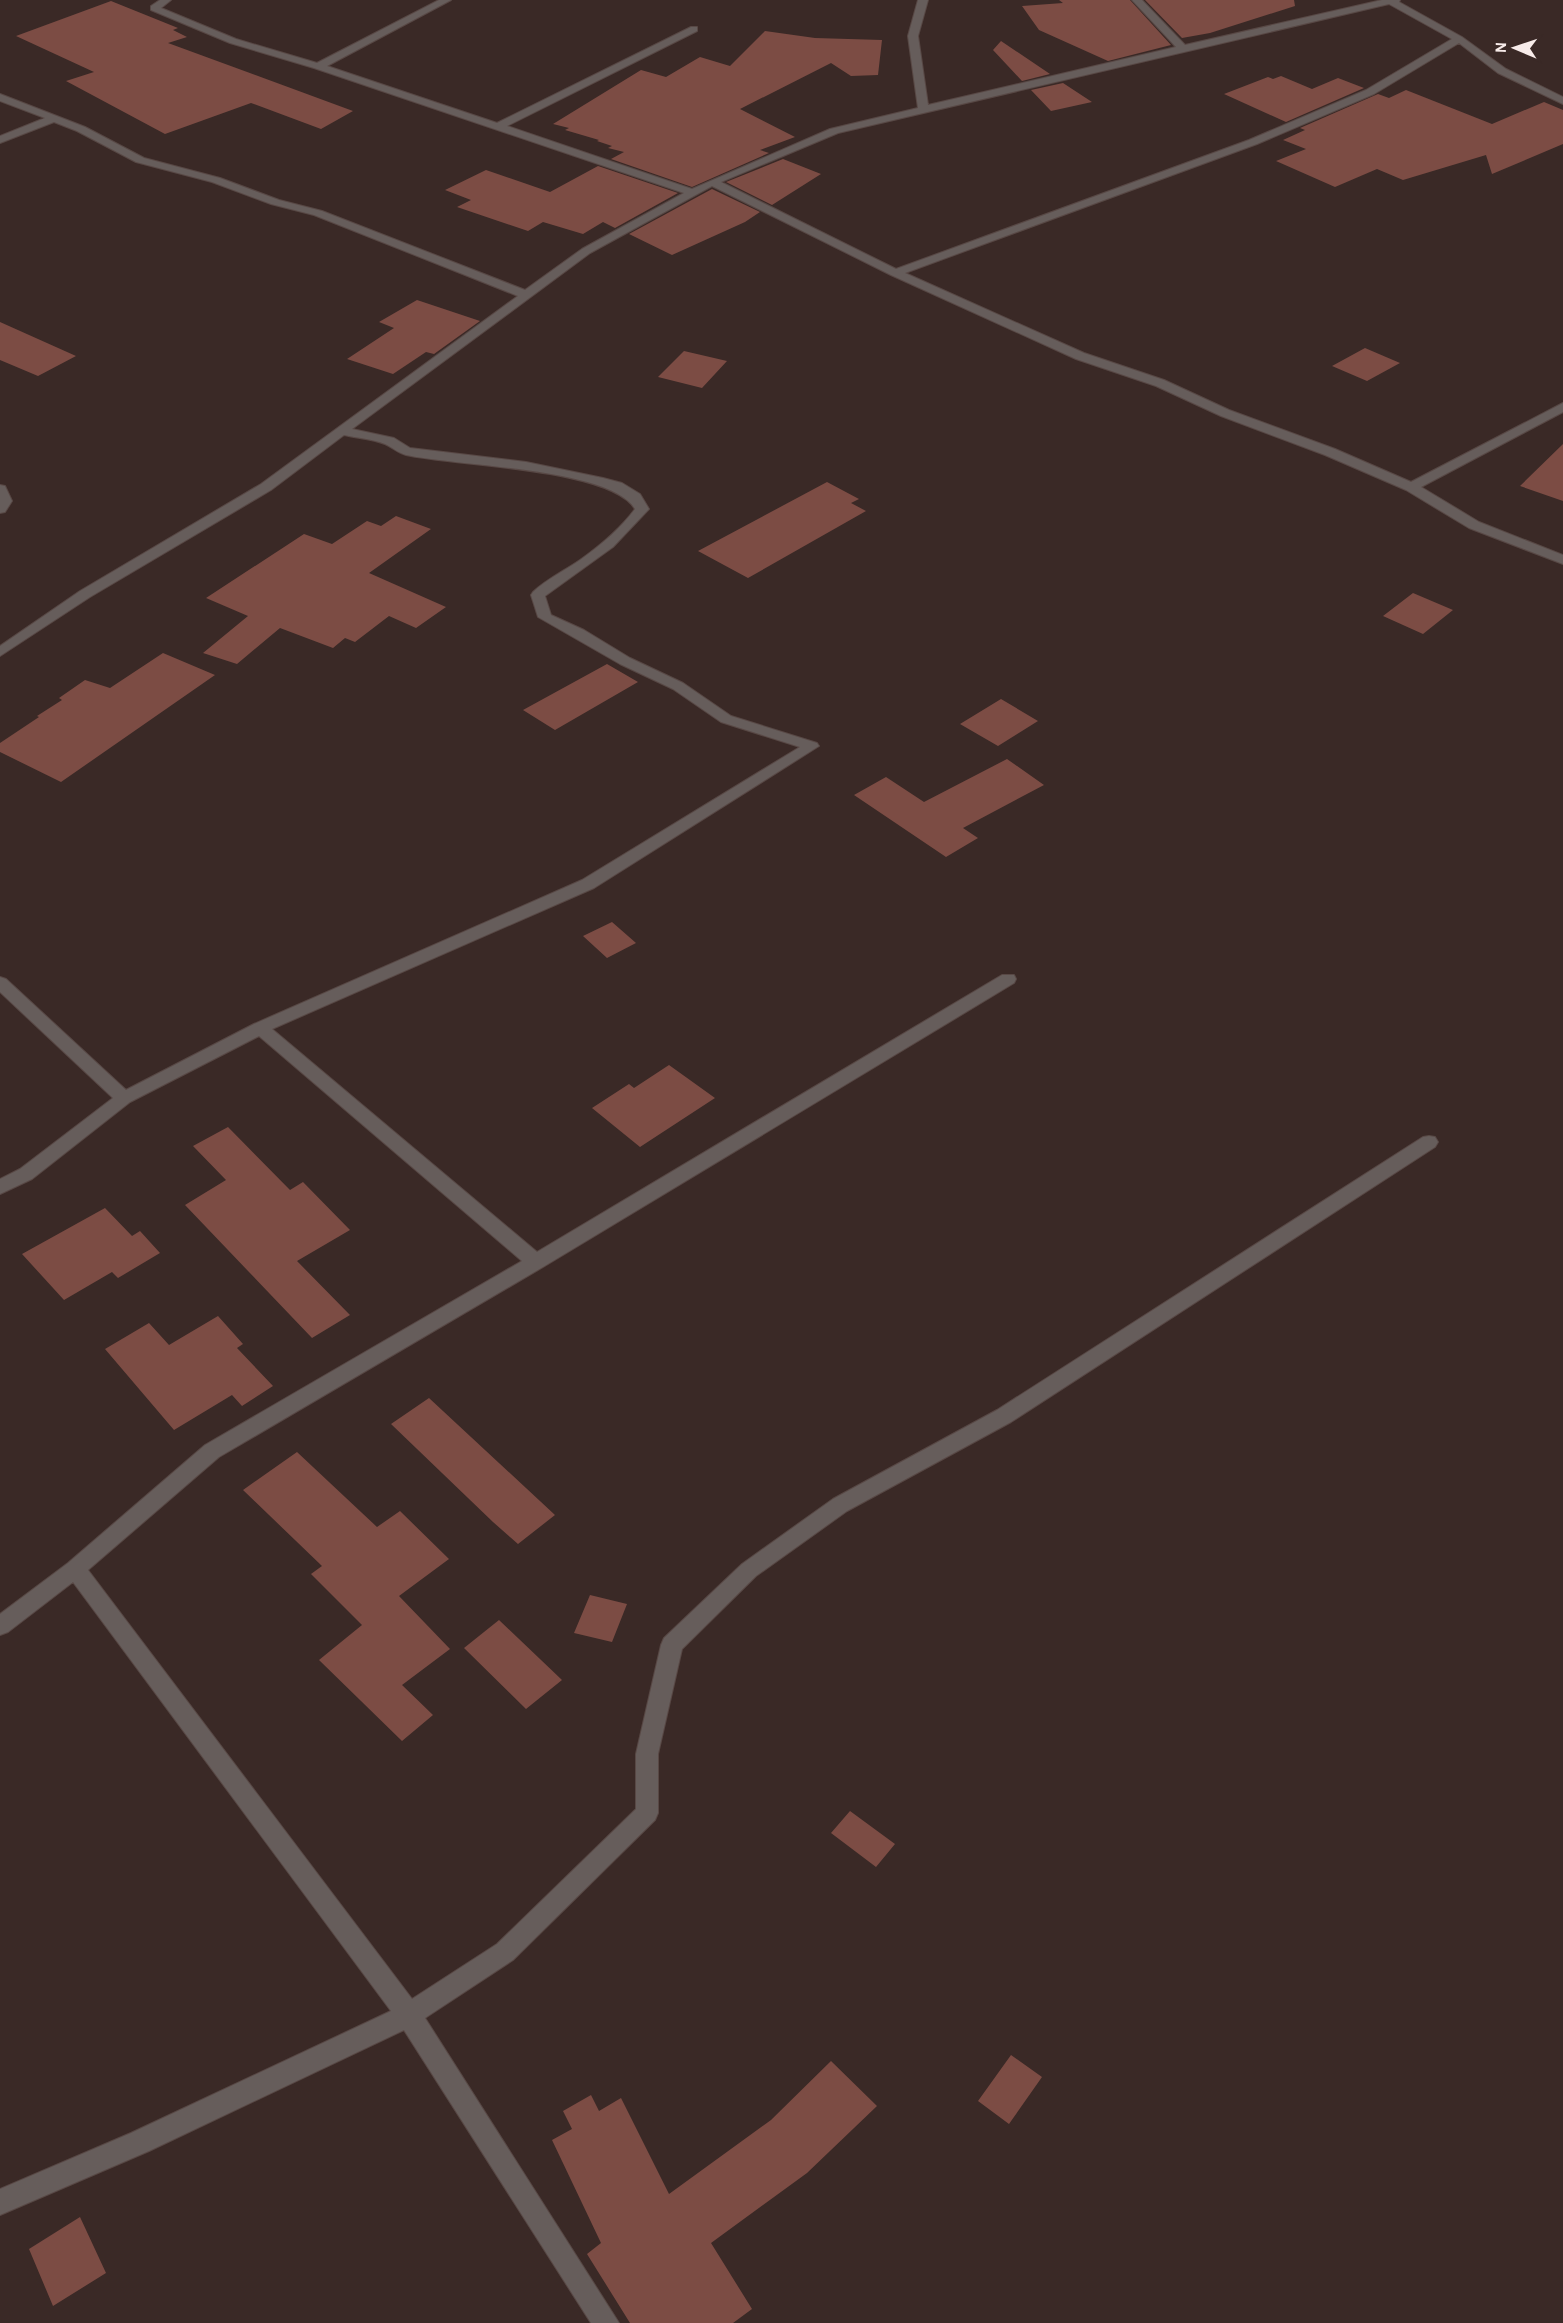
<svg xmlns="http://www.w3.org/2000/svg" width="1563" height="2323" viewBox="0 0 1563 2323" font-family="'Alegreya Sans',sans-serif">
<style>
.building{fill:#7c4c44}
.lines{fill:none;stroke-linecap:round;stroke-linejoin:round}
.minor-casing{stroke:#584845;stroke-width:2}
.minor{fill:#665d5b;fill-rule:evenodd}
</style>
<rect width="100%" height="100%" fill="#3a2926"/>
<path class="building" d="M1059 0H1130L1171 45 1108 61 1039 30 1022 6 1063 3Z
M1145 0H1294L1295 6 1210 33 1182 38Z
M111 1 178 28 173 30 187 37 168 43 353 111 321 129 251 103 165 134 66 81 94 72 16 36Z
M765 31 815 38 882 40 878 75 851 76 831 63 740 109 795 137 760 150 769 153 692 187 611 159 624 152 608 148 612 146 597 141 599 140 565 130 569 128 553 124 641 70 666 77 700 57 730 66Z
M1001 41 1050 74 1022 81 993 50Z
M1281 76 1312 89 1338 78 1364 88 1286 122 1224 94 1268 77 1273 79Z
M1063 83 1092 102 1051 111 1031 90Z
M1406 90 1492 124 1544 102 1563 110V144L1492 174 1486 155 1403 180 1377 169 1335 187 1276 161 1306 149 1283 140 1305 130 1300 128 1378 94 1389 98Z
M783 159 821 174 772 205 726 182Z
M598 166 678 193 615 228 603 222 583 234 543 222 528 231 457 207 471 200 445 190 486 170 550 192Z
M712 189 760 212 745 222 672 255 629 234Z
M417 300 480 321 434 354 426 352 393 374 347 359 394 328 379 322Z
M0 322 76 356 38 376 0 360Z
M1365 348 1400 363 1367 381 1332 366Z
M684 351 727 361 702 388 658 377Z
M1563 444V501L1520 486Z
M827 482 859 499 851 503 866 511 748 578 698 551Z
M396 516 431 529 369 573 446 607 416 628 389 616 355 642 345 638 333 648 280 628 237 664 203 653 248 616 206 598 304 534 332 544 367 521 381 526Z
M1413 593 1453 610 1423 634 1383 616Z
M163 653 215 675 61 782 0 752V743L39 717 37 716 62 700 59 698 85 680 110 688Z
M607 664 638 682 555 730 523 710Z
M1001 699 1038 721 998 746 960 724Z
M1007 759 1044 785 963 828 978 838 946 857 854 795 886 777 924 802Z
M612 922 636 943 607 958 583 936Z
M669 1065 715 1098 640 1147 592 1108 629 1084 634 1088Z
M228 1127 290 1190 303 1182 350 1230 297 1261 350 1315 312 1338 185 1205 226 1180 193 1146Z
M105 1208 132 1236 140 1231 160 1253 118 1278 112 1272 64 1300 22 1254Z
M218 1316 243 1344 237 1348 273 1386 242 1406 232 1395 174 1430 105 1349 149 1323 169 1345Z
M429 1398 555 1515 518 1544 493 1522 391 1424Z
M297 1452 377 1527 400 1511 449 1559 399 1596 450 1649 402 1685 433 1715 402 1741 319 1660 362 1625 311 1574 322 1566 243 1490Z
M590 1595 627 1604 612 1642 574 1633Z
M499 1620 562 1680 526 1709 464 1648Z
M850 1811 895 1844 876 1867 831 1833Z
M1011 2055 1042 2077 1009 2124 978 2101Z
M831 2061 877 2106 807 2173 711 2243 752 2309 733 2323H630L587 2254 601 2243 552 2140 572 2129 563 2111 591 2095 599 2111 621 2098 669 2194 771 2120Z
M80 2217 106 2273 53 2306 29 2249Z"/>
<g class="lines">
<g class="minor-casing">
<path id="minor" d="M160 0H171L161 8 236 39 317 63 439 0H451L327 66 497 123 691 27H697V31L507 126 692 189 830 129 918 108 908 36 918 0H928L918 36 928 105 1176 47 1132 0H1142L1185 45 1382 0H1400L1399 2 1462 37 1506 69 1563 97V104L1498 73 1459 43 1374 94 1257 144 905 273 1084 353 1164 380 1229 410 1335 449 1411 482 1563 403V412L1421 487 1479 522 1563 555V564L1469 528 1406 490 1325 455 1221 416 1156 386 1076 359 891 275 712 186 590 253 352 429 394 438 410 448 526 462 603 478 622 483 640 494 649 509 613 547 545 596 551 615 584 630 630 658 683 683 731 716 817 743 819 746 594 888 272 1029 537 1252 1002 975H1014L1016 979 1014 983 543 1267 219 1457 88 1570 412 1999 497 1944 636 1809V1754L661 1645 664 1638 742 1564 833 1499 997 1410 1423 1137 1429 1136 1435 1137 1438 1142 1435 1147 1011 1422 847 1511 756 1576 682 1649 658 1754V1813L655 1820 513 1960 425 2018 619 2323H591L404 2030 149 2151 0 2215V2189L131 2133 391 2011 73 1582 8 1632 0 1635V1614L68 1563 205 1445 522 1261 259 1036 130 1102 32 1179 0 1194V1179L20 1169 113 1098 0 992V977L6 979 126 1090 254 1024 582 880 800 747 721 722 673 689 620 664 538 617 531 595 533 592C547 579 564 571 580 560 601 545 620 529 635 509 611 468 454 466 406 455 398 453 392 447 385 444 373 439 357 438 344 435L271 490 90 597 0 656V646L80 591 261 484 518 296 314 215 271 204 212 182 136 162 77 131 54 122 0 143V136L45 118 0 101V94L85 127 144 158 220 178 279 200 322 211 525 290 582 249 684 193 314 68 230 43 151 10V6ZM1389 4 1452 39 1366 90 1249 140 896 269 721 182 838 133Z
M0 485 5 486 12 501 5 512 0 513Z"/>
</g>
<use href="#minor" class="minor"/>
</g>
<g transform="translate(1515 48) rotate(272)" stroke="#3a2926" stroke-width="4.5" paint-order="stroke">
<path d="M0-4.5L10 22L0 15L-10 22Z" fill="#f7ebe9"/>
<text y="-9" font-size="16" font-weight="bold" text-anchor="middle" fill="#f7ebe9">N</text>
</g>
</svg>
